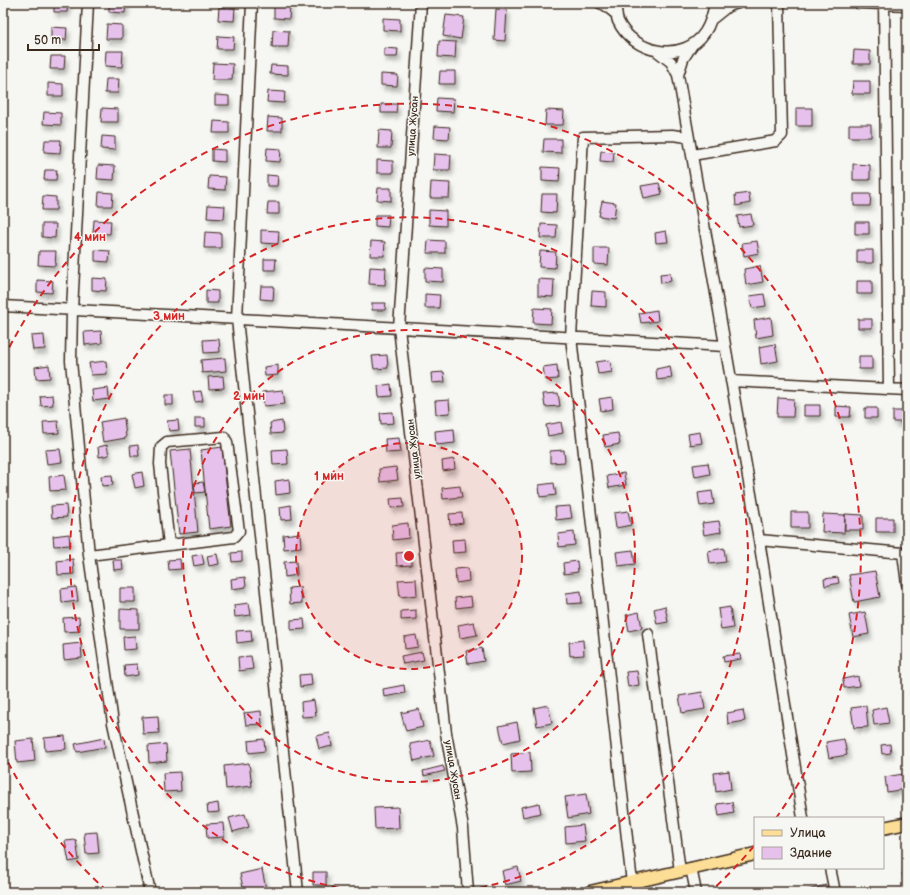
<svg xmlns="http://www.w3.org/2000/svg" width="910" height="895" viewBox="0 0 910 895" font-family="'Balsamiq Sans',sans-serif">
<style>
.building{fill:#e6c1eb;stroke:#3b2a1e;filter:url(#shadow)}
.lines{fill:none;stroke-linecap:round;stroke-linejoin:round}
.minor-casing{stroke:#3b2a1e;stroke-width:13}
.major-casing{stroke:#3b2a1e;stroke-width:15}
.minor{stroke:#f6f6f2;stroke-width:10}
.major{stroke:#fdde96;stroke-width:12}
.ring{fill:none;stroke:#d62828;stroke-width:2;stroke-dasharray:7 5}
.labels{text-anchor:middle;dominant-baseline:central;stroke-width:3;stroke-linejoin:round;paint-order:stroke}
.street-label{font-size:10px;fill:#3b2a1e;stroke:#f6f6f2}
.centre{fill:#d62828;stroke:#f6f6f2;stroke-width:2}
.ring-label{font-size:12px;text-anchor:middle;font-weight:bold;fill:#d62828;stroke:#f6f6f2;stroke-width:3;stroke-linejoin:round;paint-order:stroke}
</style>
<defs>
<filter id="shadow"><feDropShadow dx="2.5" dy="4.5" stdDeviation="2" flood-color="#0004"/></filter>
</defs>
<rect width="100%" height="100%" fill="#f6f6f2"/>
<filter id="ink" filterUnits="userSpaceOnUse"><feTurbulence type="fractalNoise" baseFrequency=".025" numOctaves="2"/><feDisplacementMap in="SourceGraphic" scale="8" xChannelSelector="R" yChannelSelector="G"/><feConvolveMatrix kernelMatrix="1 2 1 2 8 2 1 2 1" color-interpolation-filters="sRGB"/></filter>
<g filter="url(#ink)">
<path class="building" d="M54 3H68L67 12H54Z
M109 3H126L125 13 109 12Z
M274 4 290 5 289 19 274 18Z
M219 7 235 8 234 21 218 20Z
M496 9 507 10 505 41 494 40Z
M446 15 464 17 461 39 443 36Z
M383 18 400 19V31L383 30Z
M107 24 122 25V39H106Z
M51 27 67 28 66 40 51 39Z
M273 30 289 31 288 47H272Z
M218 36 234 37 233 49H217Z
M439 41 456 42 455 58 438 57Z
M384 48 398 49 397 57H384Z
M854 50 870 51V64H853Z
M106 51H123L122 67 105 66Z
M51 56H65L64 69H50Z
M213 63 233 64 232 80H212Z
M271 65 288 66V75L270 74Z
M440 71H455V84H439Z
M381 74 398 75 397 86 381 85Z
M106 79H119L118 93H105Z
M853 81H870V94H852Z
M48 83 63 84V96H48Z
M268 91 285 92 284 103 267 102Z
M215 95 229 96V105H215Z
M437 98 454 99 453 112 436 111Z
M381 104H397L396 113H381Z
M102 108 118 109V122H101Z
M796 108H812V126H796Z
M546 110 564 111 563 125H545Z
M44 112 61 113V125L43 124Z
M268 117 282 118V131H267Z
M214 121 229 122V133H213Z
M849 124H871V137H849Z
M435 126 450 127 449 139 434 138Z
M379 130 392 131 391 148H378Z
M102 136 115 137V150L101 149Z
M544 139H561V153L543 152Z
M45 140H61L60 153 44 152Z
M267 148 281 149 280 162 266 161Z
M212 149 225 150V162L212 161Z
M601 151 614 152 613 162 600 161Z
M434 154 451 155 450 170H433Z
M377 160 393 161V173H377Z
M853 164 870 165V180H853Z
M98 165 115 166 114 180 97 179Z
M542 167 560 168 559 182 542 181Z
M45 170H57L56 180H44Z
M267 175 278 176 277 186H267Z
M209 176 226 177 225 190 208 189Z
M431 182 450 183 449 198H430Z
M659 183 662 194 644 198 641 186Z
M378 188H391V201L377 200Z
M99 192 113 193 112 206H98Z
M749 193 750 203 736 206 735 195Z
M542 194H557L556 213 541 212Z
M854 194H871L870 206H854Z
M43 196 56 197V210H42Z
M602 201 616 203 614 218 599 216Z
M268 202H279V214H267Z
M208 205 225 206 224 219 207 218Z
M429 210 446 211V226L429 225Z
M751 214 753 225 739 227 737 216Z
M375 215H389L388 227 375 226Z
M94 220 111 221 110 234 93 233Z
M855 222H869V234H855Z
M42 224H56L55 238 42 237Z
M541 224 557 225 556 238H540Z
M261 230 279 231 278 244 261 243Z
M666 231 668 242 656 243 655 233Z
M205 232 221 233V248H204Z
M428 240 445 241V253H427Z
M371 241 385 242 384 256H370Z
M757 241 759 253 744 256 742 243Z
M594 248H609L608 265 594 264Z
M95 250 110 251 109 262 95 261Z
M857 250H873V263H857Z
M39 251H56L55 266 38 265Z
M540 251 556 252 555 268 539 267Z
M264 259H276L275 270H264Z
M760 266 763 282 746 285 744 269Z
M370 267 386 268 385 285 369 284Z
M425 268 443 269V282L425 281Z
M670 273 671 281 661 283 660 274Z
M92 278 107 279 106 291 92 290Z
M538 279 554 280 553 297 538 296Z
M37 280 53 281 52 293 37 292Z
M857 281H872V294H857Z
M261 286H274L273 300 260 299Z
M206 290 218 291V303H206Z
M592 291 606 292V307L591 306Z
M425 294 440 295 439 308H425Z
M764 294 766 306 752 308 750 296Z
M372 303H386L385 310H372Z
M534 308 552 309 551 324 533 323Z
M657 310 658 321 641 323 639 313Z
M771 317 773 335 756 338 754 320Z
M858 319H872V328H858Z
M101 331 102 343 85 345 84 332Z
M44 335 45 349 33 350 31 336Z
M219 339 220 352 204 353 203 340Z
M775 344 778 361 761 364 759 347Z
M387 355 388 368 374 369 372 356Z
M859 356H872V369H859Z
M225 358 226 371 202 373 201 360Z
M610 360 612 372 598 374 596 362Z
M106 361 107 374 91 375 89 363Z
M49 365 50 378 36 379 35 367Z
M278 365V375L265 376 264 367Z
M557 365 558 379 545 380 543 367Z
M670 366 672 378 657 380 656 369Z
M444 372 445 382 432 383 431 373Z
M223 376 224 388 209 389 208 377Z
M391 384 392 396 379 397 378 386Z
M108 388 109 399 93 401 92 390Z
M283 390 285 404 264 406 262 392Z
M201 391 203 401 195 402 193 392Z
M558 393 560 406 545 407 543 394Z
M52 395 53 405 41 406 40 396Z
M165 395H173V405H165Z
M612 397 613 409 601 411 599 399Z
M778 398 794 399 793 417H777Z
M449 400 450 413 436 414 435 401Z
M804 405H820V416H804Z
M836 406 851 407 850 417H836Z
M865 408H877V418H865Z
M893 411H906V422H893Z
M393 412 394 423 381 424 380 413Z
M124 418 126 438 103 442 100 422Z
M195 418H205V427H195Z
M178 420 179 430 169 431 167 421Z
M58 421 59 433 44 434 43 422Z
M282 421 283 433 271 434 270 423Z
M561 422 563 433 548 436 546 425Z
M454 429 455 443 436 445 435 431Z
M700 432 702 443 690 445 688 434Z
M618 433 620 444 605 447 603 435Z
M399 438 401 452 386 453 385 439Z
M107 445 109 455 99 457 98 447Z
M138 445 139 456H131L130 446Z
M222 447 231 526 209 529 201 450Z
M60 449 62 462 47 464 45 450Z
M190 449 198 532 179 534 170 451Z
M287 449 288 464 273 465 272 450Z
M564 450 565 462 550 463V451Z
M454 459 455 469 443 471 442 461Z
M708 463 710 474 695 477 693 465Z
M396 467 398 480 380 482 379 469Z
M142 472 144 486 135 488 132 474Z
M624 473 626 485 609 488 607 476Z
M64 475 66 490 50 491 49 477Z
M112 475 113 485 102 486 101 476Z
M289 479 290 493 276 495 275 481Z
M203 482 205 492 195 493 194 483Z
M554 483 556 495 540 497 539 485Z
M460 486 462 497 443 499 442 488Z
M712 491 714 504 700 506 698 493Z
M403 498 404 507 391 508 390 499Z
M66 505 67 517 52 518 51 506Z
M291 505 292 519 281 520 280 507Z
M570 506 572 518 556 520 555 507Z
M628 511 631 525 616 528 614 513Z
M791 512H808V528H791Z
M462 513 463 523 450 525 449 514Z
M823 514 845 515 844 533 822 532Z
M845 514 863 515V530H845Z
M876 518H893V532H876Z
M903 519H907V533H903Z
M719 521 721 532 704 535 702 523Z
M408 523 409 538 393 540 392 525Z
M574 532 575 545 559 547 558 534Z
M300 533 301 547 284 549 283 535Z
M69 534 70 545 54 546 53 536Z
M465 539 466 552 453 553 452 540Z
M724 548 726 562 710 564 708 551Z
M633 550 635 564 618 566 616 552Z
M242 552V561L232 562 231 553Z
M411 552 412 565 397 566 396 553Z
M202 554 204 564 194 566 192 556Z
M217 554 219 564 209 566 207 556Z
M73 559 74 574 58 575 57 561Z
M180 559 181 569 169 570 168 560Z
M113 560H122L123 569 114 570Z
M296 561 297 575 285 577 284 562Z
M577 561 578 572 564 574 563 563Z
M468 568 469 581 456 583 455 569Z
M875 571 880 597 854 602 849 575Z
M245 577 246 587 232 589 231 579Z
M838 577 839 583 825 586 824 579Z
M416 579 417 595 400 597 398 580Z
M76 587 78 601 62 603 61 589Z
M300 587 302 603 290 604 289 588Z
M120 588H135V602H120Z
M581 591 582 603 567 604 566 593Z
M471 596 472 606 456 608 455 598Z
M249 603 251 615 235 617 234 605Z
M665 606 668 622 657 624 654 609Z
M730 607 733 628 721 630 718 609Z
M120 609 139 610V629H120Z
M416 610V619L401 620V611Z
M639 612 642 628 629 631 626 615Z
M865 612 869 634 853 637 849 615Z
M79 617 80 631 64 632 63 618Z
M304 619 305 629 291 630V620Z
M474 622 477 635 460 638 458 625Z
M251 630 252 641 237 643 236 631Z
M416 635 418 647 405 649 404 637Z
M135 636 136 649 124 650 123 637Z
M583 640 584 655 570 656 569 642Z
M81 643 82 658 64 660 63 645Z
M482 648 484 661 468 664 466 651Z
M422 652 424 660 403 664 401 656Z
M740 654 741 659 724 662 723 656Z
M251 656 253 669 239 671 238 657Z
M137 664 138 675 125 677 124 665Z
M637 671 639 685 628 687 626 672Z
M311 674 312 685 300 687 299 675Z
M858 676 859 686 844 688 843 679Z
M404 685 405 693 384 697 383 689Z
M702 692 705 709 682 713 679 696Z
M314 700 316 716 302 717 301 702Z
M548 705 552 723 537 726 534 708Z
M866 706 868 727 854 728 851 708Z
M886 707 889 723 874 725 872 710Z
M419 709 423 727 406 731 401 713Z
M743 710 745 721 728 724 727 713Z
M261 711 262 724 246 725 244 713Z
M158 716 159 733 143 734 142 717Z
M517 722 520 739 503 743 499 726Z
M330 733 332 746 319 749 316 736Z
M65 736 66 749 45 751 44 738Z
M104 738 105 747 77 752 75 744Z
M33 739 35 761 17 763 15 741Z
M264 739 265 751 249 753 248 741Z
M844 739 847 755 829 758 826 742Z
M430 740 434 756 414 761 410 744Z
M166 744 167 761 149 763 148 746Z
M890 744 891 753 882 754 881 745Z
M530 752 531 772 512 773 511 754Z
M249 763 252 786 226 789 224 766Z
M443 766 445 771 424 776 423 771Z
M729 771 731 789 716 792 714 773Z
M180 772 181 791 164 792 163 773Z
M903 774 905 789 887 792 885 777Z
M586 794 589 814 568 818 565 797Z
M732 802 734 813 719 816 717 804Z
M218 803 219 812 208 813 207 805Z
M539 803 541 813 523 817 521 807Z
M398 807 399 828 375 829 374 808Z
M245 814 249 827 233 832 229 818Z
M223 823 224 837 207 838 206 824Z
M583 825 585 841 566 843 565 827Z
M97 832 99 853 86 854 84 833Z
M76 840 79 860 69 862 65 841Z
M518 867 521 881 505 885 502 871Z
M262 869 266 890 255 892H244L240 874Z
M313 872H326V885H313Z
M907 872V891H906L902 873Z
M826 885 827 892H805V891Z"/>
<g class="lines">
<g class="minor-casing">
<path id="minor" d="M88 3 72 310 71 361 89 555 113 723 150 892
M252 3 237 319 298 892
M421 3 399 328 446 733 463 828 468 892
M600 3 605 5 616 14
M616 3C616 9 616 16 618 21 633 54 684 64 705 32 711 23 713 14 715 3
M859 3 907 5
M884 3 889 389
M713 18 728 6 738 3
M657 51 671 62 678 75 759 540 803 818
M678 75 683 59 692 45
M692 155 776 141 782 135 779 3
M3 306 725 346
M731 381 907 390
M759 540 903 553 907 552
M903 553 907 584
M89 555 234 537 239 531 227 442 224 437 167 442 161 447 160 464 169 545
M648 634 680 871
M691 868 696 892
M830 868 835 892
M632 883 571 337 583 137 672 135 688 137"/>
</g>
<g class="major-casing">
<path id="major" d="M883 828 907 823
M590 892 755 854"/>
</g>
<use href="#minor" class="minor"/>
<use href="#major" class="major"/>
</g>
</g>
<circle cx="409" cy="556" r="113" fill="#d62828" fill-opacity=".12"/>
<g class="ring">
<circle cx="409" cy="556" r="113"/>
<circle cx="409" cy="556" r="226"/>
<path d="M362 892A339 339 0 1 1 456 892"/>
<path d="M754 846A451 451 0 0 1 711 891M107 891A451 451 0 0 1 4 754M4 358A451 451 0 1 1 776 818"/>
</g>
<g class="labels">
<g class="street-label">
<text transform="translate(413 126) rotate(-86)">улица Жусан</text>
<text transform="translate(414 449) rotate(-97)">улица Жусан</text>
<text transform="translate(453 770) rotate(80)">улица Жусан</text>
</g>
</g>
<circle cx="409" cy="556" r="6" class="centre"/>
<g class="ring-label">
<text x="90" y="241">4 мин</text>
<text x="169" y="320">3 мин</text>
<text x="249" y="400">2 мин</text>
<text x="329" y="480">1 мин</text>
</g>
<rect width="910" height="895" fill="none" stroke="#f6f6f2" stroke-width="16"/>
<rect x="8" y="8" width="894" height="879" fill="none" stroke="#3b2a1e" stroke-width="1.5" filter="url(#ink)"/>
<rect x="754" y="817" width="130" height="52" fill="#f6f6f2" stroke="#aba49d"/>
<rect x="762" y="830" width="20" height="6" fill="#fdde96" stroke="#aba49d"/>
<text x="790" y="837" font-size="12" fill="#3b2a1e">Улица</text>
<rect x="762" y="847" width="20" height="12" fill="#e6c1eb" stroke="#aba49d"/>
<text x="790" y="857" font-size="12" fill="#3b2a1e">Здание</text>
<path d="M28 44v6h71v-6" fill="none" stroke="#3b2a1e" stroke-width="2"/>
<text x="34" y="44" font-size="12" fill="#3b2a1e" stroke="#f6f6f2" stroke-width="3" paint-order="stroke">50 m</text>
</svg>
